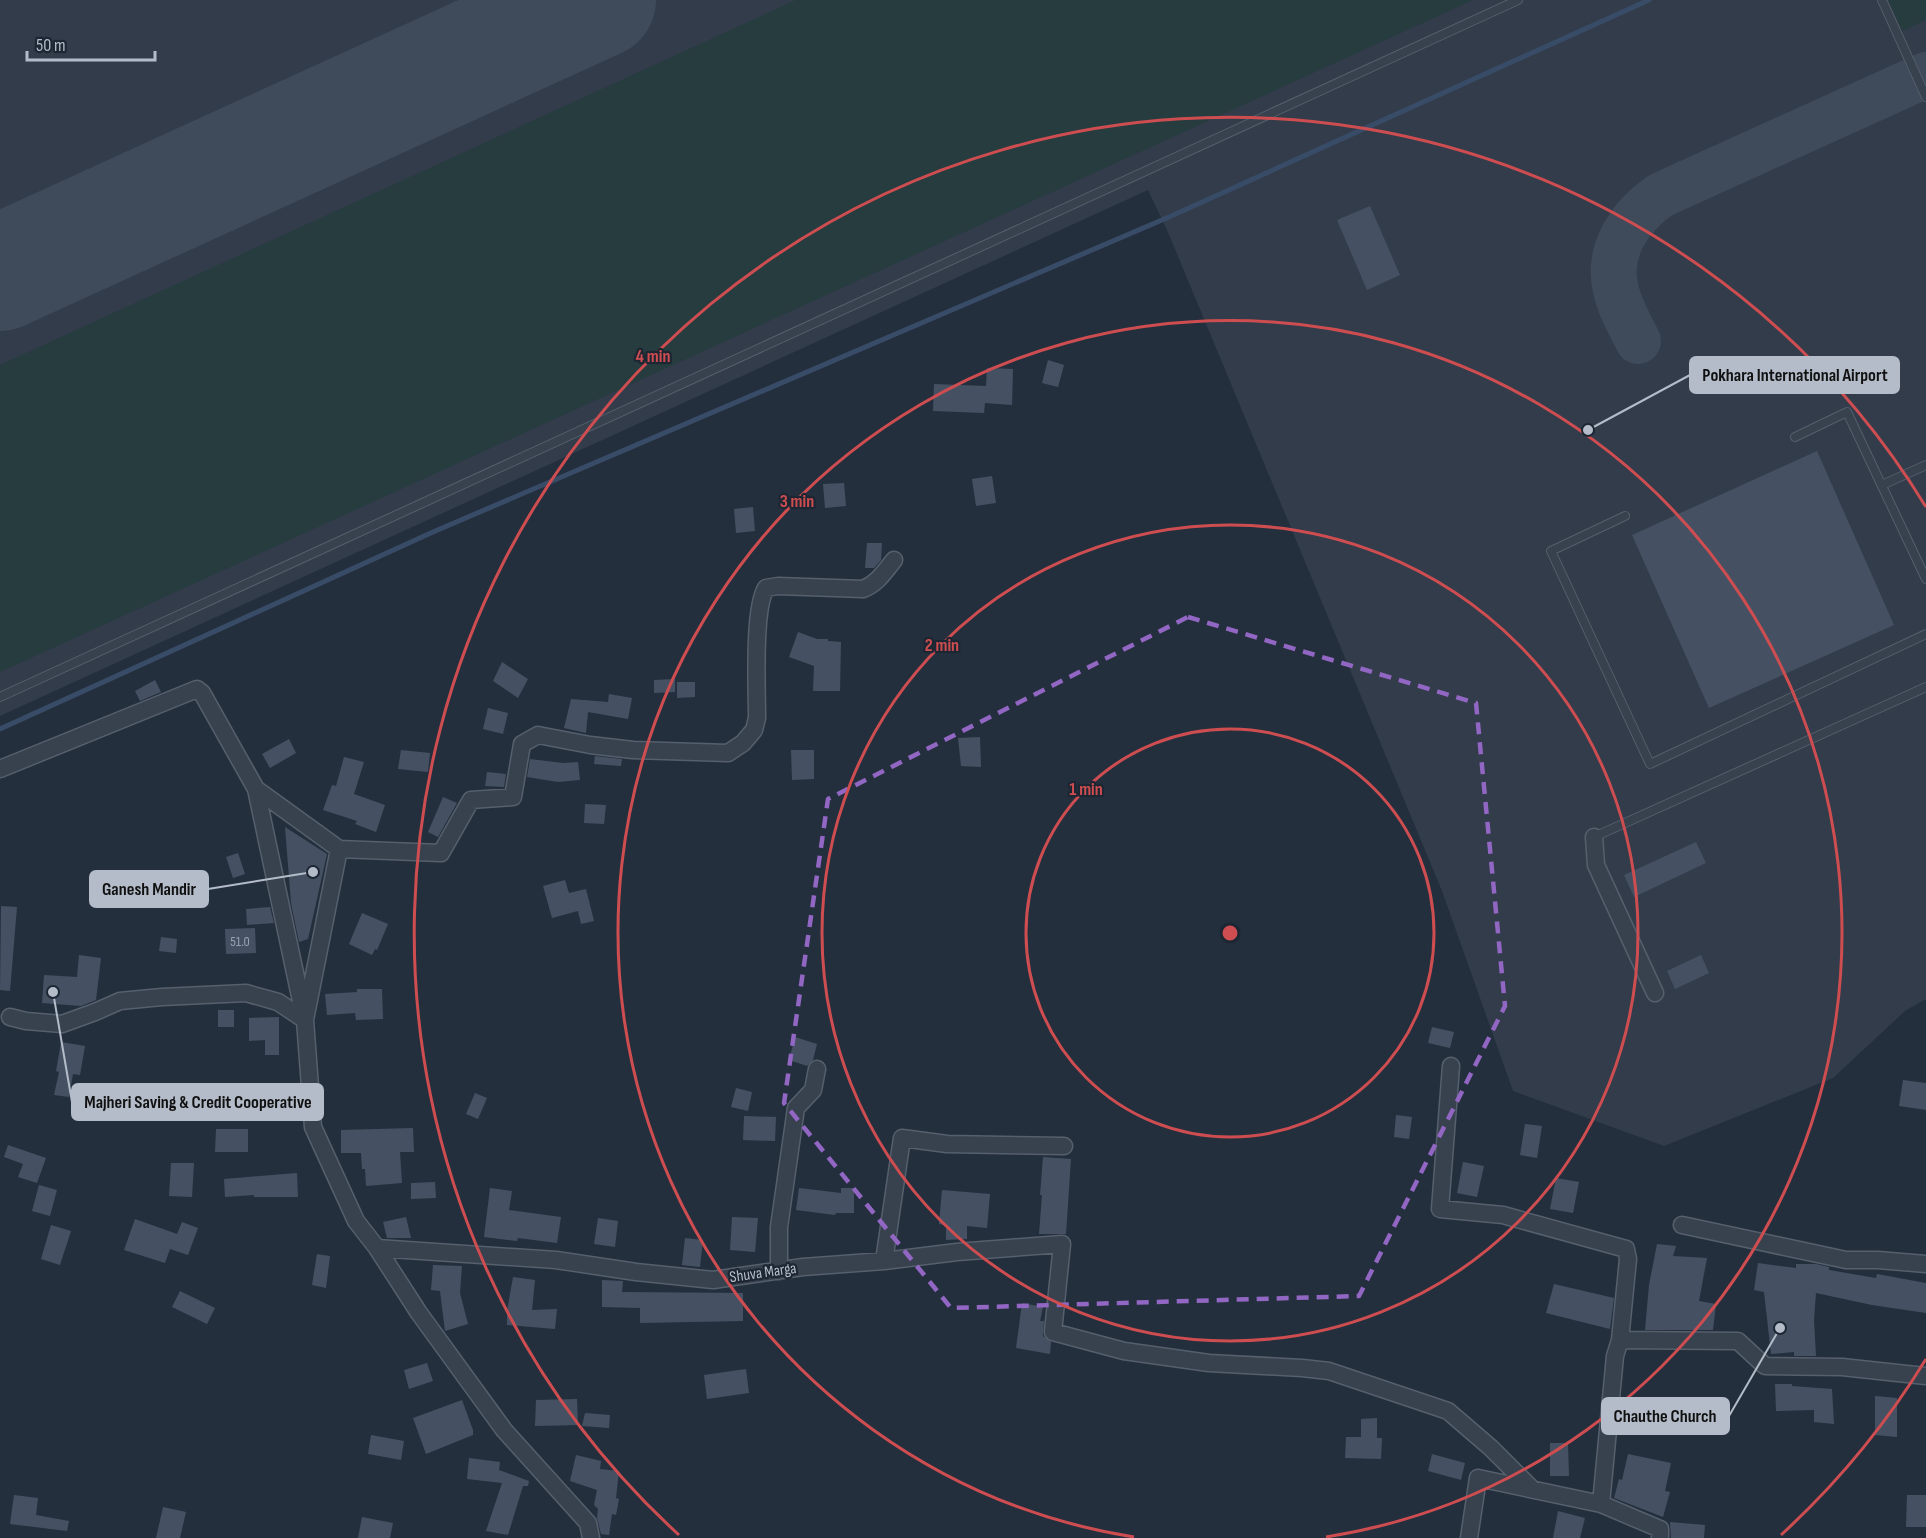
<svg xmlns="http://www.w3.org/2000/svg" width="1926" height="1538" viewBox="0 0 1926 1538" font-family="'Sofia Sans Condensed',sans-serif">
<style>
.airport{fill:#323c4b}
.green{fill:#263c3f}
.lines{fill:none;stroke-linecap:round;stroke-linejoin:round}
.stream{stroke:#394c67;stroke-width:5}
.taxiway{stroke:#3f4a5a;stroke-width:46}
.runway{stroke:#3f4a5a;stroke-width:116}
.building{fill:#455162}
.lane-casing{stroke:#565f6c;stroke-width:10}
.street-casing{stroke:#565f6c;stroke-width:19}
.lane{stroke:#38414e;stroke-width:8}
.street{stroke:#38414e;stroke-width:16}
.marked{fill:none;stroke:#9266c3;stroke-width:4.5;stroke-dasharray:12 8;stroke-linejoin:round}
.ring{fill:none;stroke:#ce4d50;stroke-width:3}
.labels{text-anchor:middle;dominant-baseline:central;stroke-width:4.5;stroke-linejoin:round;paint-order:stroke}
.number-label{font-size:14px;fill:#98a1af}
.street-label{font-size:16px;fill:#b4bcc9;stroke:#1d2633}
.centre{fill:#ce4d50;stroke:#1d2633;stroke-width:3}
.ring-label{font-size:18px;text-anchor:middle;font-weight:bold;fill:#ce4d50;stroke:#1d2633;stroke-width:4.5;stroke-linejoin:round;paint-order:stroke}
.leader{fill:none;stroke:#b4bcc9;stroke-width:2}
.callout-dot{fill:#b4bcc9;stroke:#1d2633;stroke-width:2}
.callout{fill:#b4bcc9;stroke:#b4bcc9;stroke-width:2}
.callout-label{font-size:18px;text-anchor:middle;font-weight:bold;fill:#111}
</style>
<rect width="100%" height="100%" fill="#242f3e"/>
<path class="airport" d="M0 0H1926V999L1905 1011 1833 1078 1664 1146 1513 1091 1442 891 1167 230 1148 190 0 716Z"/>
<path class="green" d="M796 0H1473L0 672V365Z
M1888 0H1926V20L1902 31Z"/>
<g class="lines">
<path class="stream" d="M0 729 433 532 1169 217 1649 0"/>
<path class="taxiway" d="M1638 341C1630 325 1620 308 1616 290 1606 251 1630 216 1661 195L1926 75"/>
<path class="runway" d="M0 273 598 0"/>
</g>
<path class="building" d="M1370 206 1400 275 1367 290 1337 220Z
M1048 360 1064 365 1058 387 1042 383Z
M987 368 1013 369 1012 405 985 403 984 413 933 411 934 384 986 386Z
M1817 451 1894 625 1709 708 1632 535Z
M992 476 996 503 976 506 972 479Z
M844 483 846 506 825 508 823 484Z
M753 507 755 531 736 533 734 509Z
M867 543H882L881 560 874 568H865Z
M798 632 817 639H828V641L841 642 840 691H813L814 666 789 657Z
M502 662 528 679 518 698 493 681Z
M675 679V692L654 693V680Z
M155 680 161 692 140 701 135 691Z
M677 682H695V697L677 698Z
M609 694 632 698 628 719 588 712 586 733 564 728 571 699 608 702Z
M488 708 508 713 503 734 483 729Z
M980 737 981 767 961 766 958 738Z
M289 739 296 753 270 768 262 754Z
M401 750 430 753 428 772 398 769Z
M791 750H814V779L792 780Z
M595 756 622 759 621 766 594 764Z
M344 757 364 762 354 794 385 805 376 832 355 824 357 821 323 810 332 785 336 786Z
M530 759 563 763 578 762 580 780 558 782 527 777Z
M487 772 506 774 504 787 485 786Z
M443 797 457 803 438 837 428 832Z
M585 804 606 805 604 824 584 823Z
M285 827 327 854 308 939 299 942 291 903Z
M1696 842 1706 863 1634 897 1624 875Z
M238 853 245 874 233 878 226 857Z
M565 880 569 893 586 889 594 921 581 924 578 911 552 918 543 886Z
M1 906 17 907 10 991 0 990Z
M270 907 274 923 247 925 246 909Z
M362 913 388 924 377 950 375 949 372 955 349 944Z
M255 928 256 953 226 954 225 929Z
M161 937 177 939 176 953 159 951Z
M79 955 101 958 96 1000 81 1006 42 1003 44 975 77 977Z
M1701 955 1709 973 1675 989 1667 971Z
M357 989H382L383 1019 356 1020 355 1013 327 1015 325 994 357 992Z
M218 1010H234V1027H218Z
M279 1017V1055H265V1040L249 1041V1018Z
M1432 1027 1454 1032 1450 1048 1428 1043Z
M795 1037 817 1044 813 1060 807 1066 789 1060Z
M61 1042 85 1046 80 1075 73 1074 69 1097 54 1095 59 1072 56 1071Z
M1903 1080 1926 1083V1110L1899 1106Z
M736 1088 752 1092 748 1111 731 1107Z
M475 1093 487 1098 478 1119 466 1114Z
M1396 1115 1412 1117 1409 1139 1394 1137Z
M744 1116 776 1117 775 1141 743 1140Z
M1525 1124 1542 1126 1537 1158 1520 1155Z
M413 1128 414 1152H400L402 1183 366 1186 365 1169H362L361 1153H341V1130Z
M216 1129H248V1152H215Z
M8 1145 46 1158 37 1183 18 1177 23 1164 4 1157Z
M1043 1157 1071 1159 1066 1234H1039L1042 1195H1040Z
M1463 1162 1484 1166 1477 1197 1457 1193Z
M171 1163H194L192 1197 169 1196Z
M297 1173 298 1197H254V1195L225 1197 224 1179Z
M1556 1178 1579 1182 1573 1213 1550 1209Z
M435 1182 436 1198 411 1199V1183Z
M39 1185 57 1190 50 1216 32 1211Z
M490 1188 512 1191 509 1210 561 1217 557 1243 518 1238 517 1241 484 1237Z
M799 1188 841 1193V1188H854V1213H836L835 1215 796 1210Z
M942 1190 990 1194 987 1228 967 1226V1239L946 1240V1225L939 1224Z
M406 1217 411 1238H387L383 1222Z
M732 1217 758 1218 755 1252 730 1250Z
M598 1218 618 1221 615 1247 594 1244Z
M135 1219 177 1234 182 1222 198 1228 188 1255 170 1249 165 1263 124 1250Z
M51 1225 71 1231 60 1265 41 1259Z
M685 1238 703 1240 700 1267 682 1265Z
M1657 1244 1676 1246 1673 1256 1707 1258 1699 1301 1716 1304 1713 1330H1645L1649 1285Z
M317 1254 330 1256 326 1288 312 1285Z
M1758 1263 1796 1268V1264H1816L1829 1267V1270L1876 1278 1877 1274 1926 1283V1313L1872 1305 1816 1293 1814 1320 1816 1356H1794V1352L1771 1354 1764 1292 1754 1290Z
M433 1265 462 1266 460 1293 468 1324 445 1331 440 1291 431 1290Z
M513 1277 535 1280 532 1310 557 1309 555 1329 507 1325V1311Z
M602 1280 623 1281 622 1292 743 1293V1321L640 1323V1308L602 1307Z
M1554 1284 1614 1298 1610 1329 1546 1313Z
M180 1291 215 1308 207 1324 172 1307Z
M1022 1303 1043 1307 1040 1321H1044L1043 1336 1051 1342 1050 1354 1016 1348Z
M427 1363 433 1381 409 1389 404 1370Z
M746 1369 749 1393 707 1399 704 1375Z
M1775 1384H1792V1386L1832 1389 1834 1424 1814 1422V1410L1776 1411Z
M1875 1396 1897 1398V1437L1875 1435Z
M577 1399 578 1425 535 1426 536 1400Z
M462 1400 473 1430V1435L426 1454 413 1418Z
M585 1413 610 1415 609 1428 582 1426Z
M1628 1413 1662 1415 1661 1435 1627 1433Z
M1377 1418V1438H1382L1381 1459 1345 1458 1346 1437H1361V1419Z
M371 1435 404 1441 401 1460 368 1454Z
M1550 1443H1568L1569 1476H1550Z
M1432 1454 1465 1463 1461 1480 1428 1471Z
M1628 1454 1671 1463 1665 1491 1670 1492 1663 1517 1614 1498 1619 1479 1622 1480Z
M576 1455 601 1461 600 1469 619 1471 616 1498 619 1499 616 1515 612 1514 609 1535 601 1534 597 1518 598 1509 594 1505 597 1490 570 1481Z
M469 1458 500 1462 499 1470 529 1481 528 1486H523L508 1535 486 1531 502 1483 467 1479Z
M14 1495 38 1498 36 1515 69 1521 67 1531 10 1524Z
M1907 1495H1926V1527H1906Z
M163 1507 186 1512 180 1538H156Z
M1558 1511 1585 1518 1580 1538H1553Z
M362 1517 393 1523 390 1538H358Z
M1670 1522 1705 1525 1704 1538H1671Z"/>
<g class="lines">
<g class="lane-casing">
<path id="lane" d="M1882 0 1926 97
M1795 437 1847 412 1926 579
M1882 485 1926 465
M1625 516 1551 551 1650 764 1926 634
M0 697 1518 0
M1594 837 1926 687"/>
</g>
<g class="street-casing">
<path id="street" d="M0 769 197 689 202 693 256 789 339 849 305 1020 313 1127 356 1221 377 1248 419 1313 504 1430 588 1523 591 1538
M1594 837 1596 865 1655 993
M339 849 441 853 471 800 513 797 522 744 538 735 590 745 633 750 728 753 743 743 754 730 757 718C757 690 753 609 766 588L778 586 863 589C877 584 885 571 894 560
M10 1017 26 1021 62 1024 95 1012 120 1001 162 997 246 993 278 1002 305 1020 256 789
M1451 1066 1440 1209 1503 1215 1626 1249 1628 1259 1620 1340 1738 1341 1765 1366 1842 1367 1926 1376
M1682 1225 1846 1260H1878L1926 1264
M377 1248 556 1260 636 1272 713 1280 803 1267 884 1261 957 1252 1062 1244 1053 1332 1124 1351 1209 1363 1302 1368 1329 1371 1448 1411 1491 1448 1532 1489
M884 1261 902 1138 947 1144 1064 1146
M779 1271V1227L796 1108 813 1090 817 1069
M1620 1340 1615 1356 1601 1504 1660 1529V1538
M1469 1538 1478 1478 1601 1504"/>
</g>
<use href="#lane" class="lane"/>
<use href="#street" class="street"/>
</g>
<path class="marked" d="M1188 617 1476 703 1505 1006 1359 1296 951 1308 784 1103 828 799Z"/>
<g class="ring">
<circle cx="1230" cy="933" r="204"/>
<circle cx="1230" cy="933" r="408"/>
<path d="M1134 1537A612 612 0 1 1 1326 1537"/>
<path d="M1926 1359A816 816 0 0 1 1781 1535M679 1535A816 816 0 1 1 1926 507"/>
</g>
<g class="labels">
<g class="number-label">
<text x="240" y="941">51.0</text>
</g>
<g class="street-label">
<text transform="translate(763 1273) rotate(-8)">Shuva Marga</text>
</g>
</g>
<circle cx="1230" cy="933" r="9" class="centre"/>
<g class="ring-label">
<text x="653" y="362">4 min</text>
<text x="797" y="507">3 min</text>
<text x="942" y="651">2 min</text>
<text x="1086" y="795">1 min</text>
</g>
<path class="leader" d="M1588 430L1690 375M313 872L208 889M53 992L72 1102M1780 1328L1729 1416"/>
<g class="callout-dot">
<circle cx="1588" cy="430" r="6"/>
<circle cx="313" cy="872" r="6"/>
<circle cx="53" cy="992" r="6"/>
<circle cx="1780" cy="1328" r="6"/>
</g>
<g class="callout">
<rect x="1690" y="357" width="209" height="36" rx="6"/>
<rect x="90" y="871" width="118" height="36" rx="6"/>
<rect x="72" y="1084" width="251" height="36" rx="6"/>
<rect x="1602" y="1398" width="127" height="36" rx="6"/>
</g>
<g class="callout-label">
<text x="1795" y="381">Pokhara International Airport</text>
<text x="149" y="895">Ganesh Mandir</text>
<text x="198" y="1108">Majheri Saving &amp; Credit Cooperative</text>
<text x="1665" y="1422">Chauthe Church</text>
</g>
<path d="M27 51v9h128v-9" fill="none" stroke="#b4bcc9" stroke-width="3"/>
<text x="36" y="51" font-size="18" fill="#b4bcc9" stroke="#1d2633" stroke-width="4.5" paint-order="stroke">50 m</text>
</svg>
